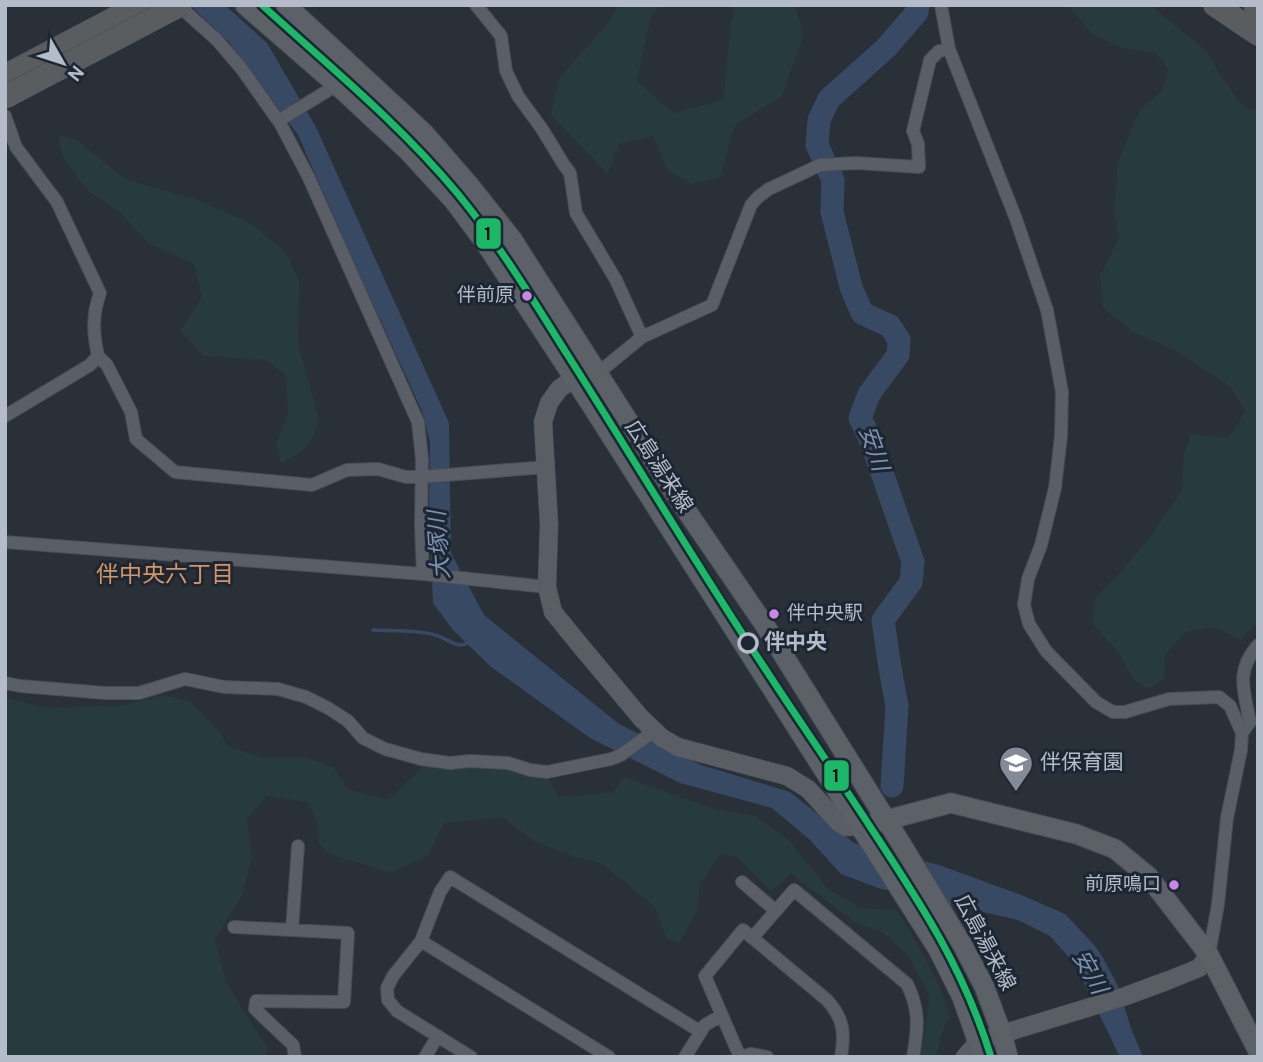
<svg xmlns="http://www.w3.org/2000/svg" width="1263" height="1062" viewBox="0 0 1263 1062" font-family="Overpass,'Noto Sans JP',sans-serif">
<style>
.green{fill:#273a3e}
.water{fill:#384963}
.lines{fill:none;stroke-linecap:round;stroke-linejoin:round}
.stream{stroke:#384963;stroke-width:3.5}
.river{stroke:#384963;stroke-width:23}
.street-casing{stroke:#484c53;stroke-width:14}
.secondary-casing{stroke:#484c53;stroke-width:19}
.primary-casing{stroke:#484c55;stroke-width:21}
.highway-casing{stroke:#474c53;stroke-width:24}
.street{stroke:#5a5e66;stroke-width:12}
.secondary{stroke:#595d64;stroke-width:18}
.primary{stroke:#5c6168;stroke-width:19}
.highway{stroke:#5a5d60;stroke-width:23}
.highway-bridge-casing{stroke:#474c53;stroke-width:24;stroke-linecap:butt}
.highway-bridge{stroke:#5a5d60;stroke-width:23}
.metro-1-casing{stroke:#1d2633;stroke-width:12}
.metro-1{stroke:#1ab867;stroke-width:7}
.bus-dot{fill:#c787e3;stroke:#1d2633;stroke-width:2.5}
.stop-dot{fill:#1d2633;stroke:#b4bcc9;stroke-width:3.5}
.labels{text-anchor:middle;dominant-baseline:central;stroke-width:6;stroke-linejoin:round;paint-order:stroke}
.bus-label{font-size:19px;fill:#b4bcc9;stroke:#1d2633;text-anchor:end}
.street-label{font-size:21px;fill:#b4bcc9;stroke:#1d2633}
.stop-label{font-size:21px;font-weight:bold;fill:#b4bcc9;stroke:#1d2633;text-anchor:start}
.poi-label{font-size:21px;fill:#b4bcc9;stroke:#1d2633;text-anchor:start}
.water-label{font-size:23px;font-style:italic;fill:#7c92b1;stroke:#1d2633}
.neighbourhood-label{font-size:23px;fill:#d59563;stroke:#1d2633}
.line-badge{stroke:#1d2633;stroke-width:2.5}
.pale-badge-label{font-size:19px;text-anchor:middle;font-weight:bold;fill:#111}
</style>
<rect width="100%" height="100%" fill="#2a3038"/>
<path class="green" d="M619 5H659L651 16 637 81 673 113 723 100 731 22 734 5H795L804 35 782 96 735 125 720 177 693 184 668 171 653 136 619 144 608 174 551 115 559 78 605 27Z
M1068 5H1150L1204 49 1232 92 1248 110H1258V622L1241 640 1214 627 1186 632 1165 655 1164 679 1149 689 1134 680 1118 652 1092 623 1095 598 1120 573 1150 537 1182 491 1184 454 1191 434 1229 438 1245 411 1230 386 1174 350 1133 332 1103 308 1100 275 1119 239 1114 210 1118 162 1140 109 1162 91 1168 69 1155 52 1123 48 1093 35Z
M58 135 77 140 125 179 200 201 250 223 286 252 299 281 298 344 319 419 311 443 295 456 281 463 276 444 288 414 286 375 265 360 204 356 180 331 202 296 194 264 148 243 119 211 88 191 64 160Z
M163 695 189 701 212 722 229 747 265 758H309L334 768 348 789 388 800 424 766C444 768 461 765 480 765 504 765 524 769 547 775L559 797 613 792 625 777 714 809 756 816 790 841 827 888 860 908 897 910C917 944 939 978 950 1016L941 1035 936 1057H921L930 997 909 957 882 932 856 923 791 874 771 891 736 857 721 854 700 884 697 912 679 943 666 938 655 907 601 863 574 857 534 841 502 817 444 823 428 855 391 873 330 854 319 844 317 821 307 802 268 796 247 819 252 856 242 896 215 939 226 982 268 1049 266 1057H5V697L46 708 125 705Z"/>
<path class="water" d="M190 5H225L267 43 316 127 449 423 451 553 484 615 619 724 701 765 790 792 854 843 939 865 1019 894 1065 914 1096 947 1103 958 1118 986 1131 1028 1143 1057H1120L1074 963 1050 936 1018 920 878 888 841 874 810 840 772 808 680 783 590 738 490 666 453 630 433 603 429 511 430 442 422 411 356 267 298 135 229 42Z"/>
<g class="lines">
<path class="stream" d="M373 630C389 631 421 630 435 635 451 639 456 651 471 641"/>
<path class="river" d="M892 786 897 706 890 668 883 620 911 582 913 562 871 441 860 418 869 394 898 355 899 340 890 326 862 313 851 287 832 212 833 180 817 145 819 120 829 99 886 48 917 12 918 5"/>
<g class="street-casing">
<path id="street" d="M178 5 217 40 241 68 280 123 308 176 418 422 422 459 421 527 423 574
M476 5 501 36 506 71 518 96 542 129 564 165 570 173 576 213 616 280 642 337
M941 5 949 49 1016 219 1047 310 1062 392 1061 436 1055 488 1041 545 1028 579 1024 605 1029 624 1046 651 1096 702 1113 712H1125L1169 699 1219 697 1230 706 1242 733 1241 750 1227 818 1218 904 1209 955
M5 116 16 147 57 202 100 293C92 316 93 333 98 356L90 365 5 416
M280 123 283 118 337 85 351 67
M98 356 107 365 131 412 136 439 175 472 312 485 347 470 378 469 406 477H421L546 467
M598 373 642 337 712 305 751 205 758 197 769 189 820 165 856 163 919 167 918 144 913 131 930 60 939 51 949 49
M5 542 423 574 547 587
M5 683 20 686 105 693H139L185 679 224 687 278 689 306 697 328 708 348 721 363 738 385 749 421 759 450 763 470 761 508 763 530 770 547 772 611 759 621 755 654 731
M1242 733 1250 722C1244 691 1235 671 1258 645
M742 882 776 911
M234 927 348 933 344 1002 256 1001 255 1009 293 1045 295 1057
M292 930 298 846
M752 938 794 890 907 984C920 1010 918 1029 913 1057
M421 941 609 1057
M425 1057 438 1036
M471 1057 397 1011 388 1000 387 988 393 976 421 941 440 892 450 877 701 1032
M685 1057 705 1025 722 1015
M740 1057 705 976 743 930 827 1000C844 1019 845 1033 841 1057
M741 1057 751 1054 767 1057"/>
</g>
<g class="secondary-casing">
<path id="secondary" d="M598 373 574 378 559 389 549 403 543 422 549 524 547 587 553 612 579 644 641 718 662 738 678 747 787 776 808 789 839 823 846 827 860 826
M965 1057 979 1041 1126 996 1169 980 1199 968 1209 955"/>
</g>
<g class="primary-casing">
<path id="primary" d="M245 5 337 85 407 150 454 201 486 244 574 378 938 949 962 997 983 1057
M286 5 424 133 470 186 512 239 673 491 764 624 905 850 963 946 984 986 1002 1034 1008 1057
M875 823 951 803 1076 834 1115 849 1148 876 1209 955 1258 1051"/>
</g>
<g class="highway-casing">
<path id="highway" d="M1215 5 1258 34
M1255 5 1258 7
M5 76 140 5"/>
</g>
<use href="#street" class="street"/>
<use href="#secondary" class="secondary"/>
<use href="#primary" class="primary"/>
<use href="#highway" class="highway"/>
<g class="highway-bridge-casing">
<path id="highway-bridge" d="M5 97 180 5"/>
</g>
<use href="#highway-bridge" class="highway-bridge"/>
<g class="metro-1-casing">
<path id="metro-1" d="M262 5C329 66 400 124 458 194 499 244 533 300 567 354 633 458 696 564 764 667 799 721 836 774 871 828 921 904 964 969 991 1057"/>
</g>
<use href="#metro-1" class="metro-1"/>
</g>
<defs>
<g id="school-pin" transform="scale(1.75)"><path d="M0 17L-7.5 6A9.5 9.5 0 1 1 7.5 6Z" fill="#848b96" stroke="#1d2633"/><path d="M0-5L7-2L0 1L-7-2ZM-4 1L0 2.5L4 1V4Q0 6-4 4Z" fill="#fff"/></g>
</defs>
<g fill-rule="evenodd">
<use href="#school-pin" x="1016" y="763"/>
</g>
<g class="bus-dot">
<circle cx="527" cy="296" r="6"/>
<circle cx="774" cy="614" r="6"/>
<circle cx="1174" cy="885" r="6"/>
</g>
<circle class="stop-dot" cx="748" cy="643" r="9"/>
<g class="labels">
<g class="bus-label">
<text x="514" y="296">伴前原</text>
<text x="787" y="614" text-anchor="start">伴中央駅</text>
<text x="1161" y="885">前原鳴口</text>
</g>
<g class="street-label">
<text transform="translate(658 467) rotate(57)">広島湯来線</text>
<text transform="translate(984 943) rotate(62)">広島湯来線</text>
</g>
<g class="stop-label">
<text x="764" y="643">伴中央</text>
</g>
<g class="poi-label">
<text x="1040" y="763">伴保育園</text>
</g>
<g class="water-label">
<text transform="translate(872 449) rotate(71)">安川</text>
<text transform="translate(441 545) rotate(-94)">大塚川</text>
<text transform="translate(1088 973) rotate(61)">安川</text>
</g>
<g class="neighbourhood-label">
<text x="165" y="576">伴中央六丁目</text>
</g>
</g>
<g class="line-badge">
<rect x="475" y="217" width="27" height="33" rx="7" fill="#1ab867"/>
<rect x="823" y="759" width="27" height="33" rx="7" fill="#1ab867"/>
</g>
<g class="pale-badge-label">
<text x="488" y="240">1</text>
<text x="836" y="782">1</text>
</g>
<rect width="1263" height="1062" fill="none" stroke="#b4bcc9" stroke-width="14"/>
<g transform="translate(63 63) rotate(129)" stroke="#1d2633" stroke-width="5" paint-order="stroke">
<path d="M0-5L12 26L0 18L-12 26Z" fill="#b4bcc9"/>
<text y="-10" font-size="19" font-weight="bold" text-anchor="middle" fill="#b4bcc9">N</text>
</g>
</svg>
